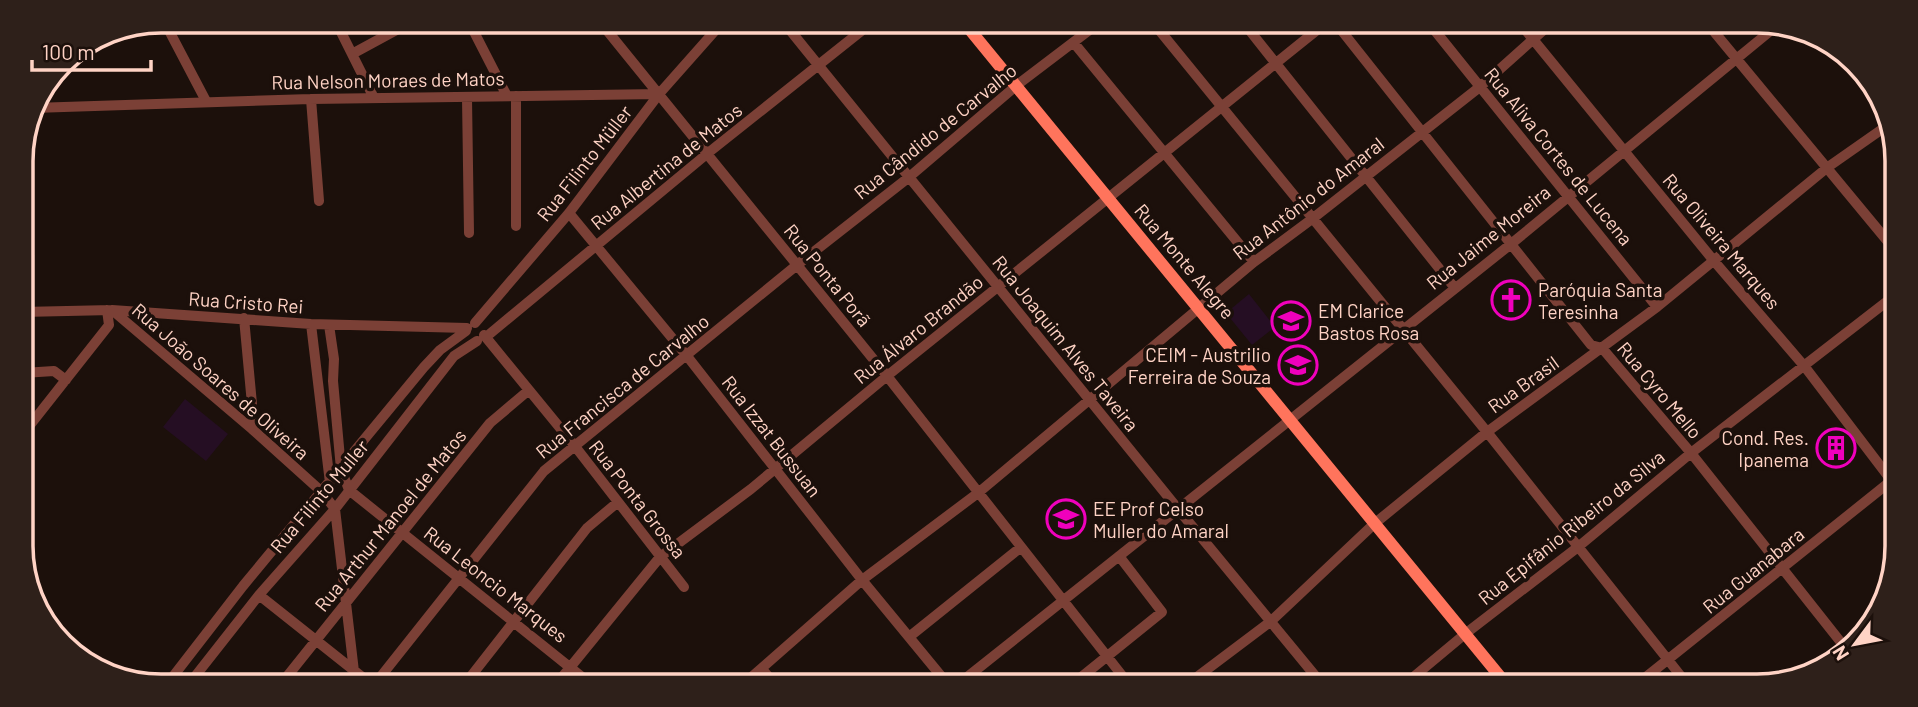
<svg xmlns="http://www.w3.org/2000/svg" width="1918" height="707" viewBox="0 0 1918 707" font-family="Barlow,sans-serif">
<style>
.green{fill:#250e23}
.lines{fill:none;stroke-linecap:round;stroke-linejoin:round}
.street{stroke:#7b4036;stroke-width:10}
.secondary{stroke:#ff745c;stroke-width:12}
.labels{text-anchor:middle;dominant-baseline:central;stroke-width:7;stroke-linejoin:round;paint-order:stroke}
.street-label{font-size:19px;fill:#ffd3c5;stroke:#1c100b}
.poi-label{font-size:19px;fill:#ffd3c5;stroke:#1c100b;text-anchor:start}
.rim{fill:none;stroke:#ffd3c5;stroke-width:3.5}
</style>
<rect width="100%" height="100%" fill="#1c100b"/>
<path class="green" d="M1249 294 1275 327 1252 345 1226 313Z
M185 399 228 434 206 461 163 427Z"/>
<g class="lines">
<path class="street" d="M164 21 206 101
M336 22 374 98
M469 22 507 96
M601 23 887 376 1128 683
M785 24 1178 509 1322 684
M1155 25 1487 432 1688 685
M1246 26 1454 287
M1338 26 1591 345 1602 348 1691 453 1847 650
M1432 27 1657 307
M1523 27 1714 261 1805 367 1891 480
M1711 28 1894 249
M1074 43 1254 262
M352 54 411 22
M516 96V226
M467 98 469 233
M311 99 319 201
M33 108 311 99 659 94
M569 213 687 356 862 580 946 682
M112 310 252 429 322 492 335 509 355 680
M22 312 112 310 311 324 467 328
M244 318 252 404V429
M475 323 569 213 659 94 721 24
M311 324 330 483
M329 325 334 359 333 381 341 469 349 490 587 681
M484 335 574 445 684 587
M486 337 708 153 870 24
M23 373 54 371 66 380
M23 434 109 325 107 310
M259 595 366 680
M909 637 1020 548
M762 669 772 681
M171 679 243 586 424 367 440 350 466 331
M193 679 259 595 335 509 454 356 477 341
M285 679 490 423 529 390
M378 680 544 471 797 265 908 178 1017 85 1096 25
M468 680 587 528 618 502
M559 681 660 557 751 489 887 376 1322 26
M747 681 862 580 978 493 1254 262 1312 219 1481 86 1547 27
M961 682 1511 244 1774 28
M1074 683 1162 612 1119 556
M1189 683 1270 622 1374 524 1487 432 1657 307 1828 167 1888 125
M1405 684 1465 634 1578 547 1691 453 1894 296
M1636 685 1891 481"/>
<path class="secondary" d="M966 25 1507 685"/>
</g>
<defs>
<g id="church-ring" transform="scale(2.0125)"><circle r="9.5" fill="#1c100b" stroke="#f000bc" stroke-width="1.5"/><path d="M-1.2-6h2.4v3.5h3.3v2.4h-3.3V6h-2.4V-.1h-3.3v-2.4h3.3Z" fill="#f000bc"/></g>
<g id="school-ring" transform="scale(2.0125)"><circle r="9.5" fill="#1c100b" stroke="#f000bc" stroke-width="1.5"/><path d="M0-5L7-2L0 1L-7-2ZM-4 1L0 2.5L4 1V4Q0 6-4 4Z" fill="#f000bc"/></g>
<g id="building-ring" transform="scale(2.0125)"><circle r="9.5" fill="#1c100b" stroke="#f000bc" stroke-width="1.5"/><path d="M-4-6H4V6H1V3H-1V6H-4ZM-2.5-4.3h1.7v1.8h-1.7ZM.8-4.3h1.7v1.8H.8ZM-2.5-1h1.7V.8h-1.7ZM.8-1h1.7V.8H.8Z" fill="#f000bc"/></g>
</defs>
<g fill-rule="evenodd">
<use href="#church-ring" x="1511" y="300"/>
<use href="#school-ring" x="1291" y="321"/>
<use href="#school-ring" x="1298" y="365"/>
<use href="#building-ring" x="1836" y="448"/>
<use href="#school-ring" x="1066" y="519"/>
</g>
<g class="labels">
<g class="street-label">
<text transform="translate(388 80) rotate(-1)">Rua Nelson Moraes de Matos</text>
<text transform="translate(935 131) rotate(-39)">Rua Cândido de Carvalho</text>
<text transform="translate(1559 156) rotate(51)">Rua Aliva Cortes de Lucena</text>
<text transform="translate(584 163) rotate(-52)">Rua Filinto Müller</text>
<text transform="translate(666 166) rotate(-39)">Rua Albertina de Matos</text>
<text transform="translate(1308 198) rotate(-38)">Rua Antônio do Amaral</text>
<text transform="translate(1488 237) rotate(-39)">Rua Jaime Moreira</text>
<text transform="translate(1722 241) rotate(50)">Rua Oliveira Marques</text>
<text transform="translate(1185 261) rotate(50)">Rua Monte Alegre</text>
<text transform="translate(828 275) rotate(51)">Rua Ponta Porã</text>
<text transform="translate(246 302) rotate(4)">Rua Cristo Rei</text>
<text transform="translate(918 329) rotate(-39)">Rua Álvaro Brandão</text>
<text transform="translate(1066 343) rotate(51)">Rua Joaquim Alves Taveira</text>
<text transform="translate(221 381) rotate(41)">Rua João Soares de Oliveira</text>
<text transform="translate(1523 384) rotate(-36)">Rua Brasil</text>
<text transform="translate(622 386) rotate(-39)">Rua Francisca de Carvalho</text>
<text transform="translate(1660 390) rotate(50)">Rua Cyro Mello</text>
<text transform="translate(772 436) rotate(52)">Rua Izzat Bussuan</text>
<text transform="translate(319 496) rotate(-50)">Rua Filinto Muller</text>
<text transform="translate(638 499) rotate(52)">Rua Ponta Grossa</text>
<text transform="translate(390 520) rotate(-51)">Rua Arthur Manoel de Matos</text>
<text transform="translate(1571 527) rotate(-39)">Rua Epifânio Ribeiro da Silva</text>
<text transform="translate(1753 570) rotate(-39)">Rua Guanabara</text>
<text transform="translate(496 584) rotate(38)">Rua Leoncio Marques</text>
</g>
<g class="poi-label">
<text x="1538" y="289">Paróquia Santa<tspan x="1538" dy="22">Teresinha</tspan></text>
<text x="1318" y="310">EM Clarice<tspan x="1318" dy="22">Bastos Rosa</tspan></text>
<text x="1271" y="354" text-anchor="end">CEIM - Austrilio<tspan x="1271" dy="22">Ferreira de Souza</tspan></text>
<text x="1809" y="437" text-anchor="end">Cond. Res.<tspan x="1809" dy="22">Ipanema</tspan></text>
<text x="1093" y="508">EE Prof Celso<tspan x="1093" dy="22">Muller do Amaral</tspan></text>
</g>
</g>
<path d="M0 0H1918V707H0ZM161 33H1757A128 128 0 0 1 1885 161V546A128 128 0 0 1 1757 674H161A128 128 0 0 1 33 546V161A128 128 0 0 1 161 33Z" fill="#2e201a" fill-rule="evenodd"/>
<path class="rim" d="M161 33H1757A128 128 0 0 1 1885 161V546A128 128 0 0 1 1757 674H161A128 128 0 0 1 33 546V161A128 128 0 0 1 161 33Z"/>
<g transform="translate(1855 644) rotate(238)" stroke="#1c100b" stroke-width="5" paint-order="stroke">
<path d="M0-5L12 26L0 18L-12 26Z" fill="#ffd3c5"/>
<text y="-10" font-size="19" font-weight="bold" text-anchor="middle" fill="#ffd3c5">N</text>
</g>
<path d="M32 60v10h119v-10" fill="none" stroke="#ffd3c5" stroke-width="3.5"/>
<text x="42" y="60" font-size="21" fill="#ffd3c5" stroke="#1c100b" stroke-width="5" paint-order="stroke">100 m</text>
</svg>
